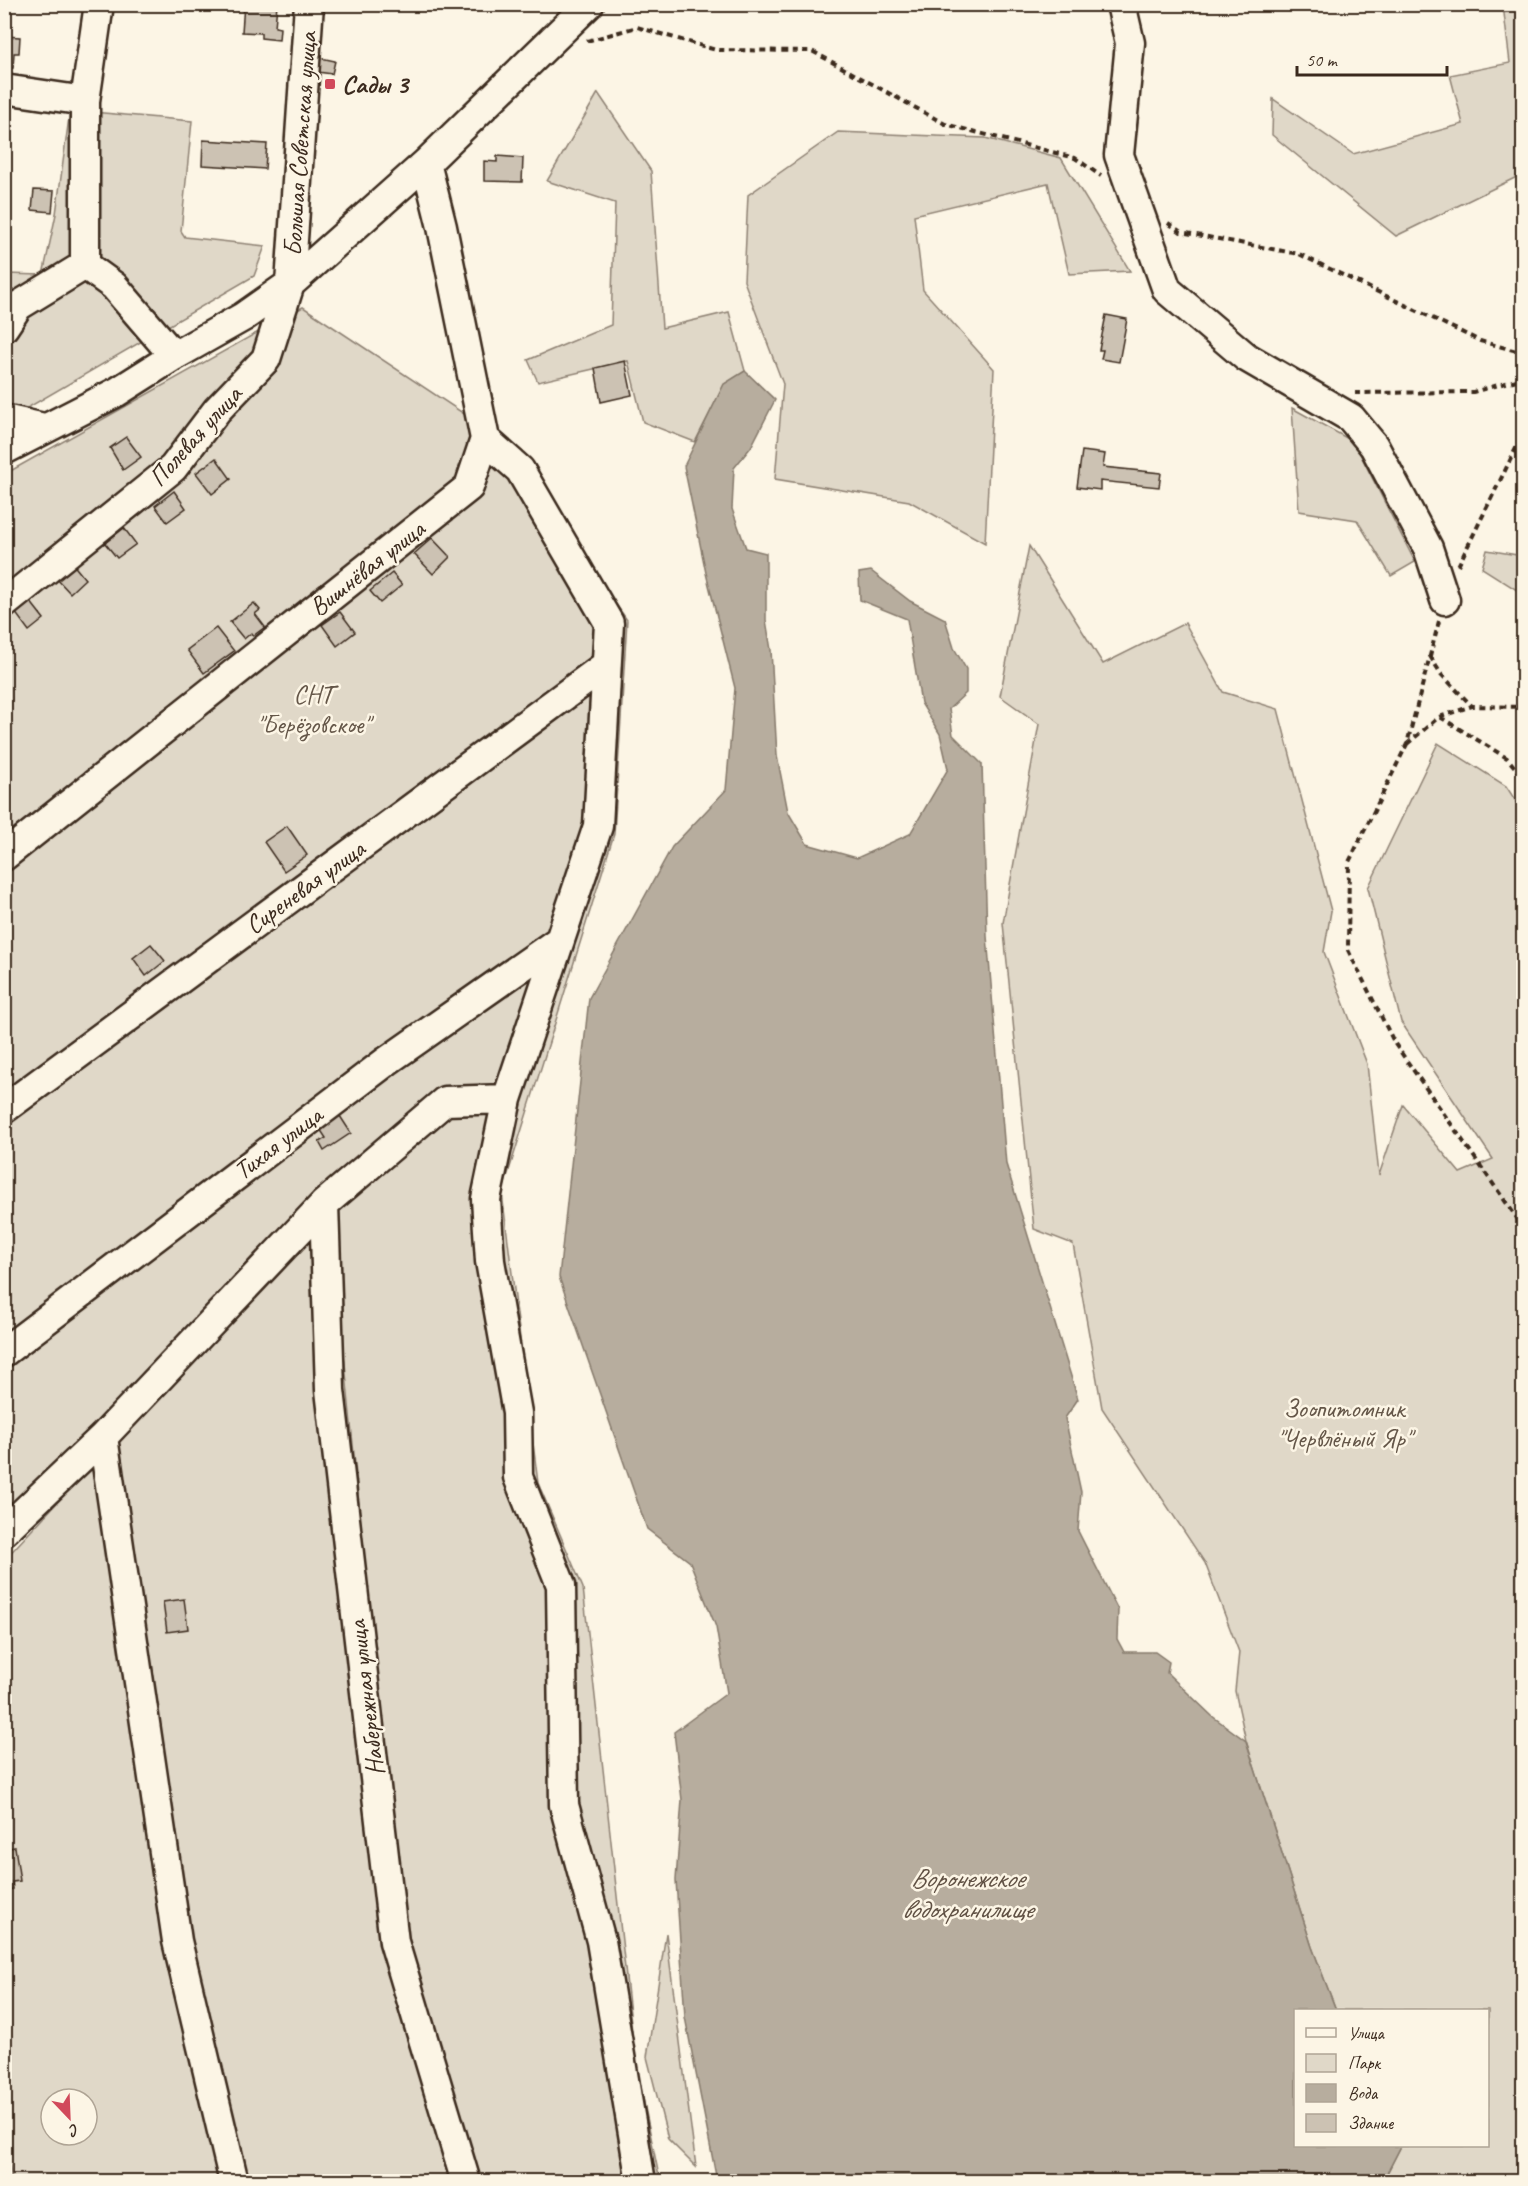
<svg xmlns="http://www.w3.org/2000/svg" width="1528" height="2186" viewBox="0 0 1528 2186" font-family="Caveat,sans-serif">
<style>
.green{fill:#e0d8c8;stroke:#8e8173;stroke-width:1.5;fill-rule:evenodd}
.water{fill:#b7ad9e;stroke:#85796b;stroke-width:1.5}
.building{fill:#ccc2b3;stroke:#3b2a1e;stroke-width:1.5}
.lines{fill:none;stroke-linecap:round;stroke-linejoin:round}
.minor-casing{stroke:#3b2a1e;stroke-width:33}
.path{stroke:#3b2a1e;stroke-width:4;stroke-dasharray:6 4.5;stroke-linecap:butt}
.minor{stroke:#fcf5e5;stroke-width:28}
.poi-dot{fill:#d1495b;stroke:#fcf5e5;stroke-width:2}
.labels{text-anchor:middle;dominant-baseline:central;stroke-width:5;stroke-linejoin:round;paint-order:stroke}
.poi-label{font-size:26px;font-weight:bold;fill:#3b2a1e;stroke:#fcf5e5;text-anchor:start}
.street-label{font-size:26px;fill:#3b2a1e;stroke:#fcf5e5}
.park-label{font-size:26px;fill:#645648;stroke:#fcf5e5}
.water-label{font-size:27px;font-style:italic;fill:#605144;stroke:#fcf5e5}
</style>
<rect width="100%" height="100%" fill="#fcf5e5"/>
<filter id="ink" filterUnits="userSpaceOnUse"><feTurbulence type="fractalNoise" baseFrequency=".0167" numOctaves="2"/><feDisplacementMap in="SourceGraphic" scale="12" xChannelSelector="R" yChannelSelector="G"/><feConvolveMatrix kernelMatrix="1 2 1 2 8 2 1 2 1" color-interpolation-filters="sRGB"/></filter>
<g filter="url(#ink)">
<path class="green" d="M1503 5H1523V174L1396 236 1272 135 1273 99 1353 154 1463 124 1450 75 1510 63Z
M598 93 651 171 662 328 729 312 745 371 724 385 695 442 643 422 628 361 538 382 528 360 611 325 615 203 547 181Z
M70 110 192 121 181 231 185 237 265 246 254 276 5 421V274L43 275 56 214Z
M838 132 985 138 1061 158 1130 271 1069 274 1048 183 914 215 923 290 994 369 985 543 909 501 775 479 783 384 744 281 748 195Z
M303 307 499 437 627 620 614 834 502 1193 538 1483 583 1588 635 2059 660 2181H481L402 1941 328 1191 5 1547V474Z
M1292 408 1354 442 1415 562 1391 576 1357 520 1299 511Z
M1029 546 1103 664 1185 623 1223 692 1278 709 1331 911 1324 952 1367 1064 1379 1175 1403 1105 1460 1173 1493 1159 1401 1022 1368 888 1438 743 1506 786 1523 812V2181H1383L1401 2146H1488V2010H1336L1312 1947 1246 1741 1235 1691 1239 1652 1205 1563 1102 1408 1073 1244 1034 1229 1003 923 1039 724 1000 696Z
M1487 550 1523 556V594L1482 568Z
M316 1223 396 1947 473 2181H12L4 2128V1560ZM51 2099H87V2135H51Z
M666 1933 696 2167 668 2139 647 2057Z"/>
<path class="water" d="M745 371 775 400 751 447 734 468 732 509 746 548 766 553V620L771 650 777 756 788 812 807 844 857 858 910 834 948 769 940 734 921 703 907 619 860 600 859 573 871 571 910 601 945 619 954 648 966 669V693L949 709 953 735 982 764 987 936 1006 1164 1078 1399 1065 1418 1081 1492 1078 1531 1118 1610 1117 1639 1124 1652H1155L1169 1662 1167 1673 1212 1716 1246 1741 1312 1947 1336 2010H1296V2146H1401L1383 2181H717L685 2017 676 1880 682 1800 674 1732 727 1693 716 1627 690 1562 647 1529 559 1277 589 998 672 847 726 790 735 688 706 573 684 466 724 384Z"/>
<path class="building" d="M244 4H277L275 27 280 28 279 40 261 38V33L242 32Z
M4 36 20 37 19 53H14L13 68H4Z
M321 58 335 61 332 74 318 72Z
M203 140 267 144 265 169 202 165Z
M497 156 523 158 522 182 484 181V161L497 162Z
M34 190 54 191 52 212 32 210Z
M1106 315 1127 319 1119 362 1101 359 1103 350H1099Z
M625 361 632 395 601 402 595 368Z
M126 437 141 457 123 470 110 448Z
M1082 451 1105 454 1103 467 1161 473 1159 487 1100 481V490L1077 487Z
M216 458 231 479 212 494 196 473Z
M174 491 186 508 167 522 155 506Z
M124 528 136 544 117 558 105 543Z
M432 538 450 557 433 574 414 554Z
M72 563 85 579 70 593 56 578Z
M392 573 402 585 380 603 370 591Z
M30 601 44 619 29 631 15 612Z
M254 603 260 610 255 614 265 627 253 636 251 633 244 639 230 622Z
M340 612 355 632 337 646 322 625Z
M216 628 234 651 204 673 187 650Z
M287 826 307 855 284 871 264 842Z
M151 944 165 961 146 976 133 958Z
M340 1116 351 1133 324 1151 319 1142 326 1138 320 1129Z
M184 1599 188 1629 167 1632 163 1602Z
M15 1847 20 1881 12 1882 13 1889 4 1890V1849Z"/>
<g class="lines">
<g class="minor-casing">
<path id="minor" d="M1121 4 1130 43 1119 155 1167 290 1246 357 1351 418 1374 446 1428 548 1445 600
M4 89 85 101
M85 265 114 286 174 356
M4 327 18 306 85 265V101L99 4
M4 419 44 428
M485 439 520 470 609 623 598 826 507 1099 486 1199 490 1261 517 1413 518 1477 561 1585 564 1805 601 1941 641 2182
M4 450 117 392 174 356 243 317 290 284 426 163 589 4
M4 604 173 468 217 410 266 359 290 284 309 4
M4 856 469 487 485 439 442 227 426 163
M4 1109 606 665
M324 1204 330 1390 394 1942 466 2182
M4 1352 387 1061 557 942
M103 1437 177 1941 234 2182
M4 1531 103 1437 324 1204 445 1101 507 1099"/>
</g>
<path class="path" d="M587 41 637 27 716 50 812 51 945 124 1075 158 1101 176
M1168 223 1181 232 1299 254 1480 341 1524 353
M1355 393 1473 392 1524 378
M1458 566 1524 432
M1439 621 1407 744 1349 862 1348 950 1395 1044 1524 1228
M1430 656 1441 674 1472 706
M1440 717 1507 758 1524 778
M1407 744 1439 717 1472 706 1524 707"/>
<use href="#minor" class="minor"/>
</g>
</g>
<rect class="poi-dot" x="324" y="78" width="12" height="12" rx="3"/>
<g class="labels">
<g class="poi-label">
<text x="342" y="84">Сады 3</text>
</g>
<g class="street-label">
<text transform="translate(300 144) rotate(-86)">Большая Советская улица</text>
<text transform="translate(195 436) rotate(-48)">Полевая улица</text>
<text transform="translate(367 568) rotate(-38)">Вишнёвая улица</text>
<text transform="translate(305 887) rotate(-36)">Сиреневая улица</text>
<text transform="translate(278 1143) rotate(-37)">Тихая улица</text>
<text transform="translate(366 1698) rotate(-97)">Набережная улица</text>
</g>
<g class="park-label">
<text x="313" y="694">СНТ<tspan x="313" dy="30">"Берёзовское"</tspan></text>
<text x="1344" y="1408">Зоопитомник<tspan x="1344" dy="30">"Червлёный Яр"</tspan></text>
</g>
<g class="water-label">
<text x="967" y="1878">Воронежское<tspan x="967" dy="31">водохранилище</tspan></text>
</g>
</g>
<rect width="1528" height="2186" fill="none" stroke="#fcf5e5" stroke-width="24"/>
<rect x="12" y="12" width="1504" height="2162" fill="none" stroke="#3b2a1e" stroke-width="2" filter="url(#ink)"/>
<rect x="1294" y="2009" width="195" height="138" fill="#fcf5e5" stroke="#afa495" stroke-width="1.5"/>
<rect x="1306" y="2028" width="30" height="9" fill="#fcf5e5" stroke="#afa495" stroke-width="1.5"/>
<text x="1348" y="2039" font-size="18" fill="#3b2a1e">Улица</text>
<rect x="1306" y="2054" width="30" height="18" fill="#e0d8c8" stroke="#afa495" stroke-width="1.5"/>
<text x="1348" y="2069" font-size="18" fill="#3b2a1e">Парк</text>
<rect x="1306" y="2084" width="30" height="18" fill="#b7ad9e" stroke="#afa495" stroke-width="1.5"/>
<text x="1348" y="2099" font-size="18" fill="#3b2a1e">Вода</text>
<rect x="1306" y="2114" width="30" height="18" fill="#ccc2b3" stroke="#afa495" stroke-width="1.5"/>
<text x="1348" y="2129" font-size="18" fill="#3b2a1e">Здание</text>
<g transform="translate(69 2117) rotate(157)"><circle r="28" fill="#fcf5e5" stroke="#afa495" stroke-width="1.5"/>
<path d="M0-4.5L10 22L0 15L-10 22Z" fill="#d1495b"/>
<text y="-9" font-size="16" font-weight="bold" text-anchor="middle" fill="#3b2a1e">С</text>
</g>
<path d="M1297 66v9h150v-9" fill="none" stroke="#3b2a1e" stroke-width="3"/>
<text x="1306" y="66" font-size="18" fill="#3b2a1e" stroke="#fcf5e5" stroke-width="4.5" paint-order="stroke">50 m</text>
</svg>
